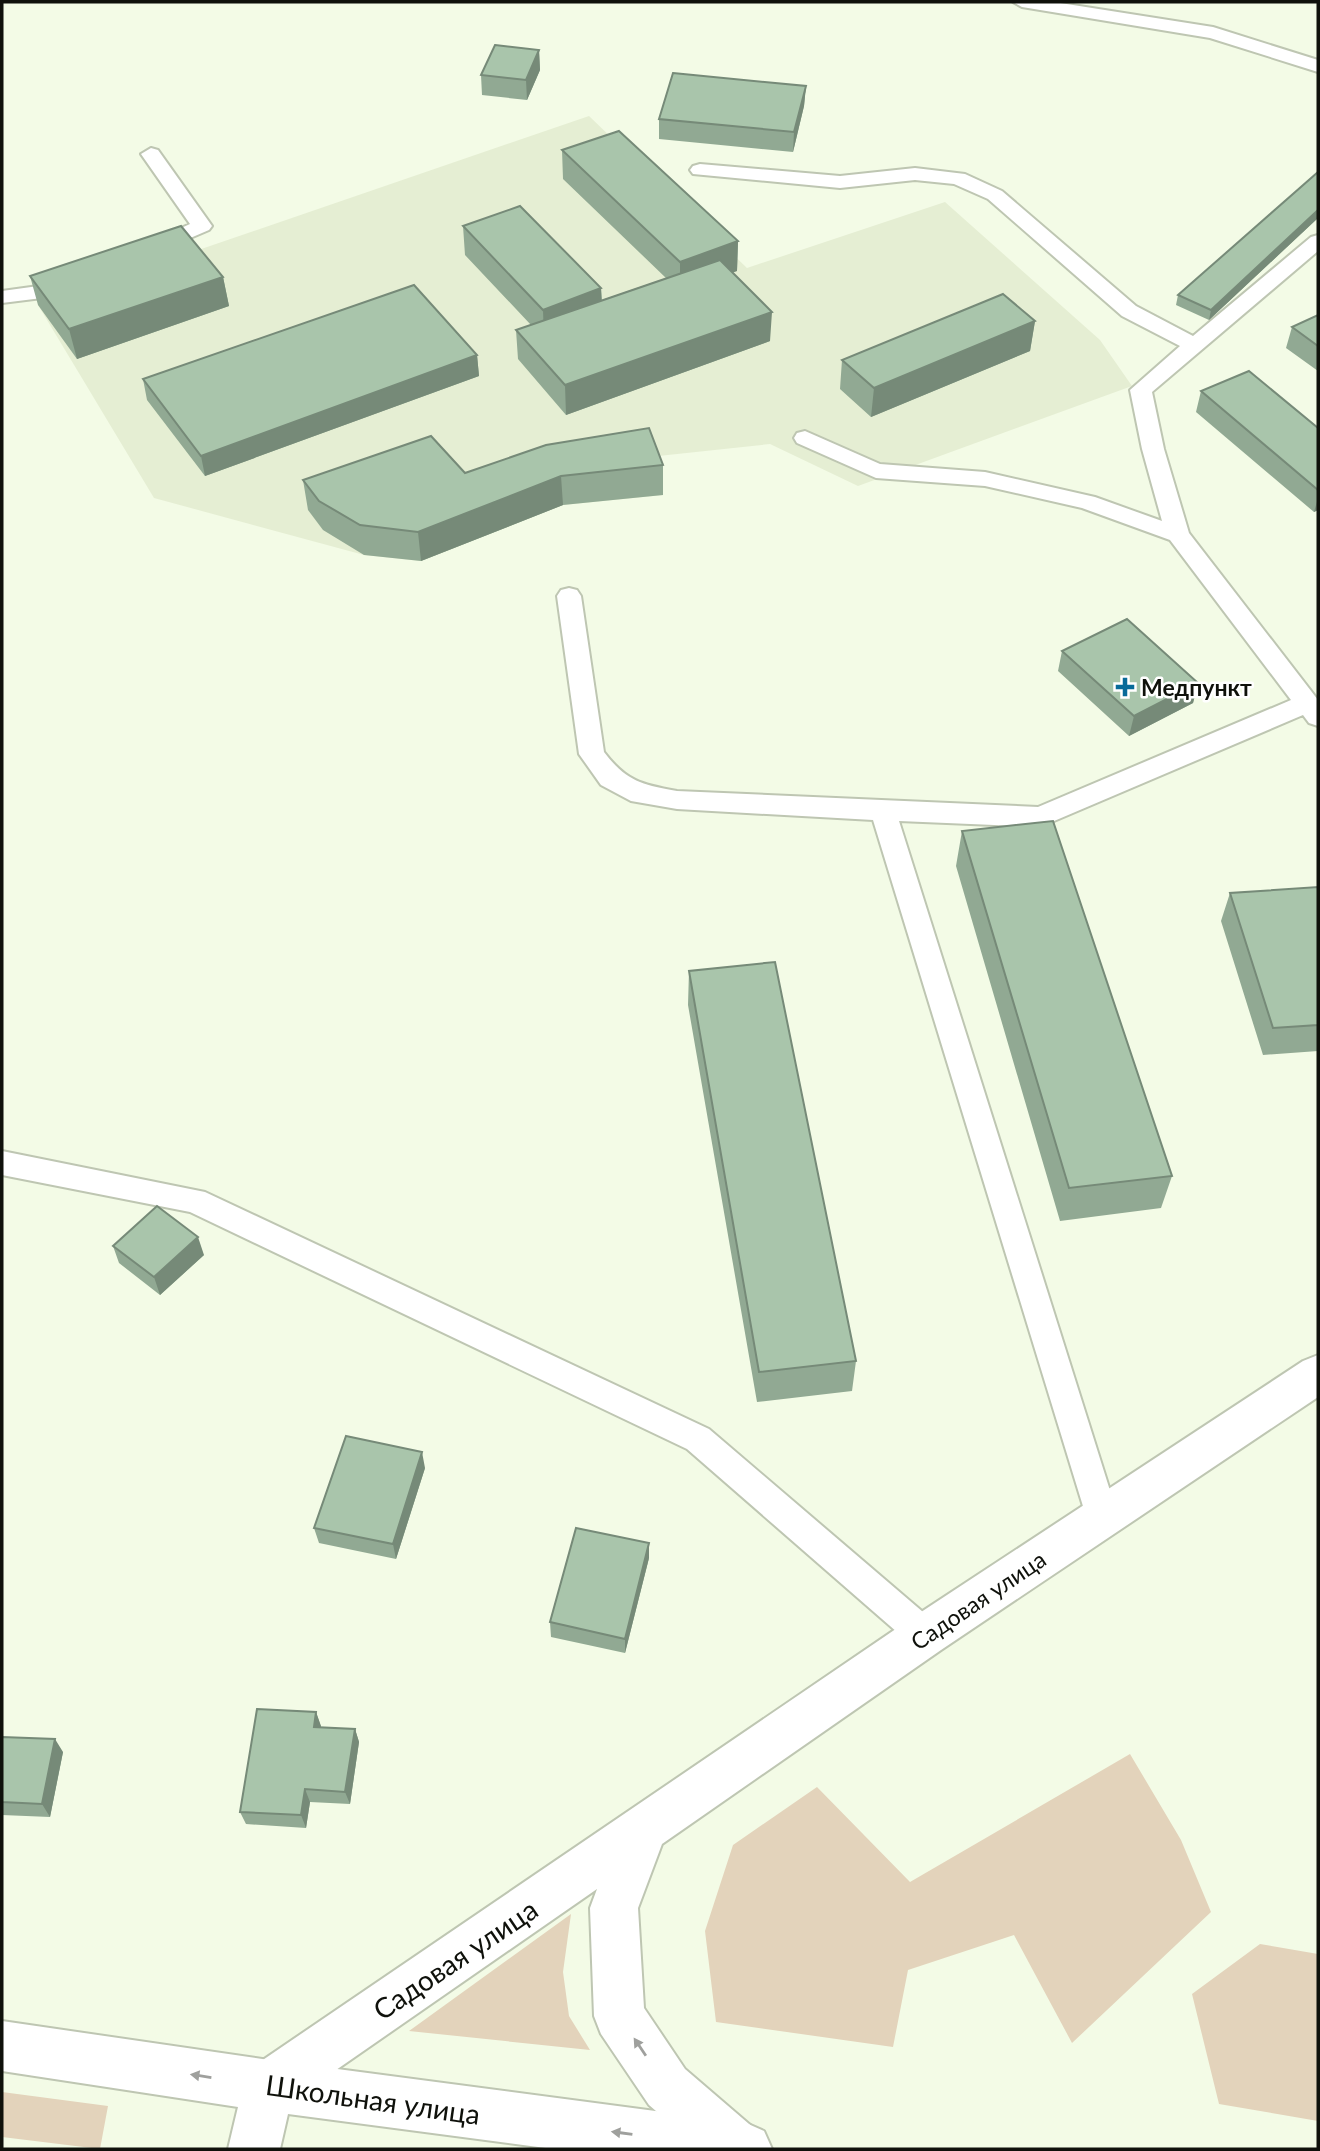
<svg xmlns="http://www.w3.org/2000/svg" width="1320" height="2151" viewBox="0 0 1320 2151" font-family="Lato,sans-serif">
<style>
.built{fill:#e5eed3}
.green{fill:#e3d3bb}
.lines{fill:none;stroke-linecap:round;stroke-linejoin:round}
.service-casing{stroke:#bec6b2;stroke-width:4}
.minor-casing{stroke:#bec6b2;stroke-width:4}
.secondary-casing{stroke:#bec6b2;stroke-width:4}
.service{fill:#fff;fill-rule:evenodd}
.minor{fill:#fff;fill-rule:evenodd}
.secondary{fill:#fff;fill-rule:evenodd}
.wall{fill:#91a993}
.shaded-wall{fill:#768a78}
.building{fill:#a9c5ab;stroke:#768a78;stroke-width:2}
.oneway{fill:#9fa09d}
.poi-dot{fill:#086a99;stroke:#fff;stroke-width:2.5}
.labels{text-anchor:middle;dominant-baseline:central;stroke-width:5;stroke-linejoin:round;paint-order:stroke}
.poi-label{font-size:23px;font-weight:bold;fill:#0f110b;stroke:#fff;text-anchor:start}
.street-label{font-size:23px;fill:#0f110b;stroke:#fff}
.near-street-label{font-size:28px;fill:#0f110b;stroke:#fff}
</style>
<rect width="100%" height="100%" fill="#f3fbe6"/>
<path class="built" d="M589 116 747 268 945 202 1100 340 1132 386 858 486 770 444 649 457 663 495 563 505 421 561 364 555 154 498 38 305Z"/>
<path class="green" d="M1130 1754 1181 1840 1211 1912 1072 2043 1014 1935 908 1970 893 2047 716 2022 705 1931 733 1845 817 1787 910 1882Z
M571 1914 563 1972 569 2016 590 2050 409 2031Z
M1260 1944 1318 1954V2121L1219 2104 1192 1994Z
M2 2092 108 2106 100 2149 2 2137Z"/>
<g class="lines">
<g class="service-casing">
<path id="service" d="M1013 2H1054L1213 27 1318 60V72L1210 38 1022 7Z
M151 148 158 150 212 226 209 230 153 254 146 252 143 248 146 244 190 224 141 154Z
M700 164 840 176 915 168 965 174 1002 191 1136 306 1193 336 1311 237 1318 235V251L1152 392 1164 449 1189 533 1318 700V726L1309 723 1303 715 1040 827 899 821 1118 1516 1113 1526 1102 1531 1091 1526 1086 1516 873 820 677 809 631 801 601 785 579 754 557 596 561 590 569 588 577 590 581 596 604 752C626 781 642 785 677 791L1038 807 1291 700 1170 540 1082 508 985 486 876 478 797 443 794 438 797 433 805 431 880 464 985 472 1095 497 1162 521 1142 449 1130 390 1180 346 1122 316 988 199 954 184 915 180 840 188 693 174 690 170 693 166Z
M71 278 78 280 81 284 78 288 58 296 2 303V291L53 284Z
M2 1151 205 1192 709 1429 937 1624 942 1635 937 1646 925 1651 913 1646 687 1449 190 1212 2 1175Z"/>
</g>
<g class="minor-casing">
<path id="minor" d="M1318 1355V1397L941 1650 662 1844 638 1908 644 2008 685 2069 756 2130 763 2149H700L649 2105 601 2034 594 2016 590 1908 597 1889 287 2104 269 2112 251 2104 243 2086 251 2068 909 1620 1303 1361Z"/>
</g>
<g class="secondary-casing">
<path id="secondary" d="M2 2021 269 2060 746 2123 764 2131 772 2149H553L288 2114 280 2149H228L238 2107 2 2071Z"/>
</g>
<use href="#service" class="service"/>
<use href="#minor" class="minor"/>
<use href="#secondary" class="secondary"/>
</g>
<path class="wall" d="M539 50 540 70 527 100 482 95 481 75Z
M806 86 804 106 793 152 659 139V119Z
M562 150 738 241 737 271 732 272 770 341 566 415 518 359 516 330 531 325 465 255 463 226 601 288 602 300 666 278 563 179Z
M1318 172V218L1209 320 1176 305 1178 295Z
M30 276 223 277 229 306 77 359 38 305Z
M1318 315V371L1286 348 1292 327Z
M1035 321 1030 351 871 417 840 389 842 360Z
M477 355 479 376 205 476 147 400 143 379Z
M1201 391 1318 428V510L1314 512 1196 412Z
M663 465V495L563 505 421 561 364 555 323 530 308 510 303 480Z
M1062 651 1198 683 1193 703 1129 736 1058 671Z
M962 831 1172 1176 1161 1208 1060 1221 956 866Z
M1318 887V1051L1263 1055 1221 921 1230 893Z
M689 971 856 1361 852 1391 757 1402 688 1005Z
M113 1246 204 1255 160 1295 119 1263Z
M425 1468 396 1559 319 1543 314 1528Z
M649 1558 625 1653 551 1637 550 1622Z
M316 1712 321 1727 355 1729 359 1742 350 1804 310 1802 306 1828 246 1824 240 1812Z
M2 1737 63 1752 50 1817 2 1815Z"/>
<path class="shaded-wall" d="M539 50 540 70 527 100 526 80Z
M806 86 804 106 793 152 794 132Z
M1318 210V218L1209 320 1211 310Z
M738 241 737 271 680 292V262Z
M223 277 229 306 77 359 69 329Z
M601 288 602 318 544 339 543 310Z
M772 312 770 341 566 415 565 385Z
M1035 321 1030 351 871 417 874 388Z
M477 355 479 376 205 476 201 456Z
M561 476 563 505 421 561 418 532Z
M1318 498V510L1314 512Z
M1198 683 1193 703 1129 736 1134 716Z
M198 1237 204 1255 160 1295 154 1277Z
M422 1452 425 1468 396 1559 393 1544Z
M649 1543V1558L625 1653V1639Z
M316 1712 321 1726 319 1740 314 1727Z
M355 1729 359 1742 350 1804 345 1792Z
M55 1739 63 1752 50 1817 42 1804Z
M305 1789 310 1802 306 1828 301 1815Z"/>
<path class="building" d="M495 45 539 50 526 80 481 75Z
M673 73 806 86 794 132 659 119Z
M619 131 738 241 680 262 562 150Z
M1318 172V210L1211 310 1178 295Z
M520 206 601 288 543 310 463 226Z
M181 226 223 277 69 329 30 276Z
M720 260 772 312 565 385 516 330Z
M414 285 477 355 201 456 143 379Z
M1003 294 1035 321 874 388 842 360Z
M1318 315V346L1292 327Z
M1249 371 1318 428V490L1201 391Z
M649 428 663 465 561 476 418 532 360 525 319 501 303 480 431 436 465 473 546 445Z
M1127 619 1198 683 1134 716 1062 651Z
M1053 821 1172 1176 1069 1188 962 831Z
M1318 887V1025L1273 1028 1230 893Z
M775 962 856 1361 759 1372 689 971Z
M157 1206 198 1237 154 1277 113 1246Z
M346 1436 422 1452 393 1544 314 1528Z
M576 1528 649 1543 625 1639 550 1622Z
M257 1709 316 1712 314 1727 355 1729 345 1792 305 1789 301 1815 240 1812Z
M2 1737 55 1739 42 1804 2 1802Z"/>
<defs><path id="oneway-solid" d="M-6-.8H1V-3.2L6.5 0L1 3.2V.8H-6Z" transform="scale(1.75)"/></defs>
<g class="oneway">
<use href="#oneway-solid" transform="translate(640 2047) rotate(-124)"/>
<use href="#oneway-solid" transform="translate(201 2076) rotate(-171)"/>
<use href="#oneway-solid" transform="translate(622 2133) rotate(-172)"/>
</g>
<path class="poi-dot" d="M1121.5 676.5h7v7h7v7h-7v7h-7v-7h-7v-7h7z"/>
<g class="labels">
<g class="poi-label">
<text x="1141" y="687">Медпункт</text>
</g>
<g class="street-label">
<text transform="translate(978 1600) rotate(-34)">Садовая улица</text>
</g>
<g class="near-street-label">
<text transform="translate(455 1959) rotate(-34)">Садовая улица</text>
<text transform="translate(373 2099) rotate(8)">Школьная улица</text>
</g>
</g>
<rect width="1320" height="2151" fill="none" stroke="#0f110b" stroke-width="7"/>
</svg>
